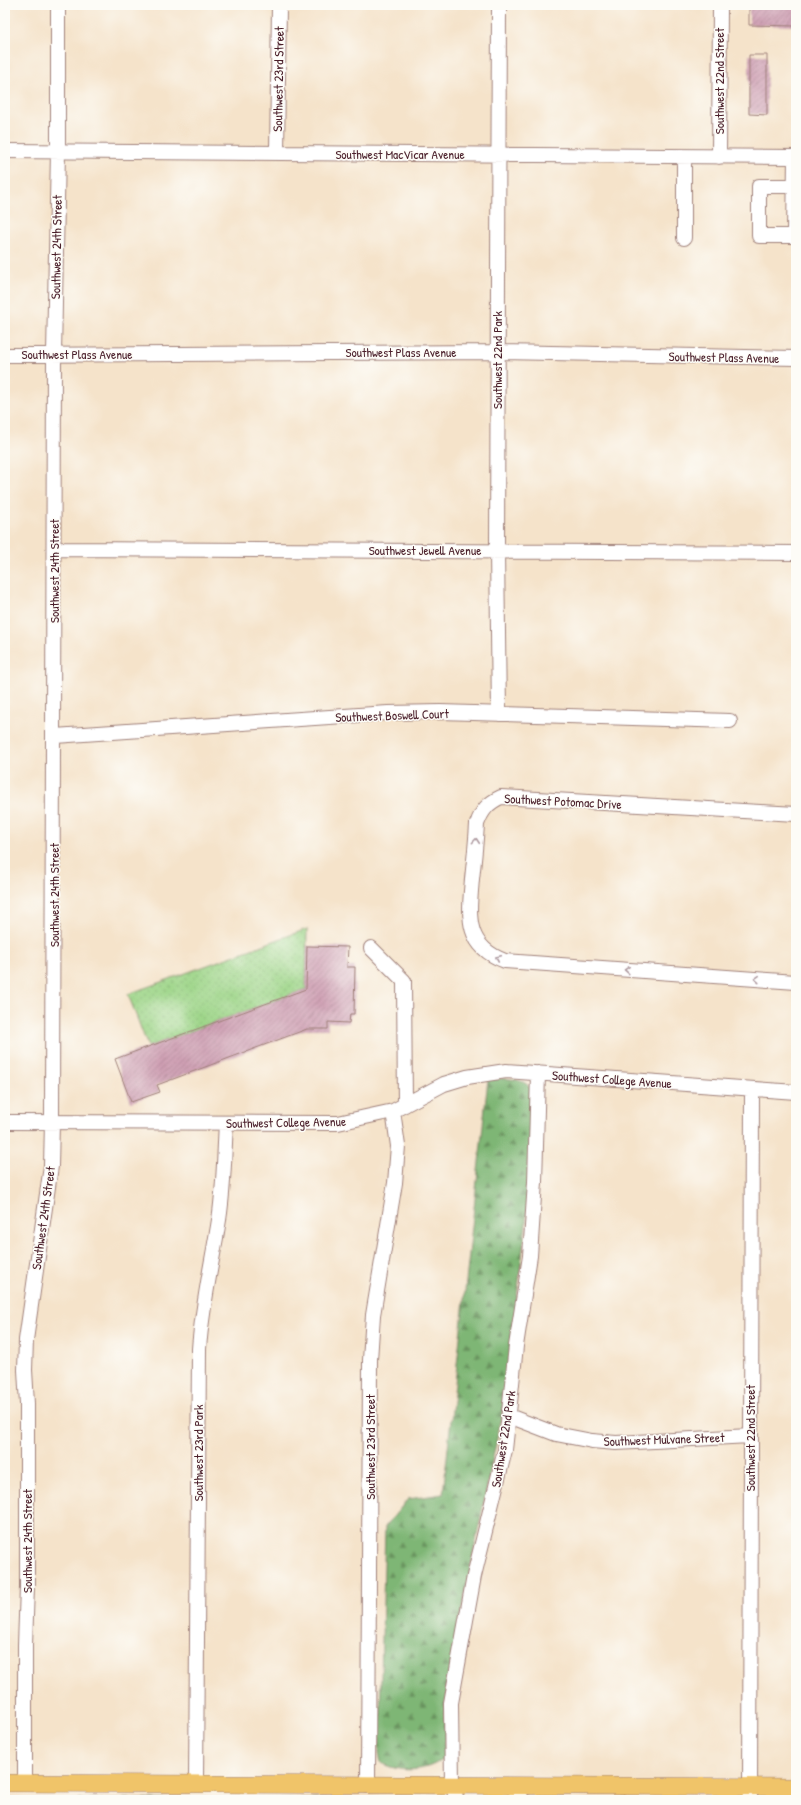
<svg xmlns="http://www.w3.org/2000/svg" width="801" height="1805" viewBox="0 0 801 1805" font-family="'Patrick Hand',sans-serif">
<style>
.forest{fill:url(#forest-firs);stroke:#646a50}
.park{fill:url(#park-dots);stroke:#747a5a}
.building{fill:url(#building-hatch)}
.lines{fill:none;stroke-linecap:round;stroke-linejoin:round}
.minor-casing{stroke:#a0817a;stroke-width:16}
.major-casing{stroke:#a0817a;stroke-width:18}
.minor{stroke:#fff;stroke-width:14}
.major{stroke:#f0c469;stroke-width:17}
.oneway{stroke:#ae9aa0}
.labels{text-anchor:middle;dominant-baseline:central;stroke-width:3;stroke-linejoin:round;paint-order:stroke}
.street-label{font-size:13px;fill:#4a1f2b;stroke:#fdfcf7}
</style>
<defs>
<pattern id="forest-firs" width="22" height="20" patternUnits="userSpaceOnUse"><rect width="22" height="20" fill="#7eb674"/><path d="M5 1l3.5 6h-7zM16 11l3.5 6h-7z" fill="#69935f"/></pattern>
<pattern id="park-dots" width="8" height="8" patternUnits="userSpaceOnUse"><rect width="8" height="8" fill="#9dd588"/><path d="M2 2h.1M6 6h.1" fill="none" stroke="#89b676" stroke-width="1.8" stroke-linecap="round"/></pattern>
<pattern id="building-hatch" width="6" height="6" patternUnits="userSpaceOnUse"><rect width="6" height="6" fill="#cd9cb1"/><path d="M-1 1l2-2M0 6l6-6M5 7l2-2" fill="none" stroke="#a87f90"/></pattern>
</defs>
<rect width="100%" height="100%" fill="#fdfcf7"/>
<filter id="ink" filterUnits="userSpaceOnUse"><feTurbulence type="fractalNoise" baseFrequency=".025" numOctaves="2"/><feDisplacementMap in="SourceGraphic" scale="8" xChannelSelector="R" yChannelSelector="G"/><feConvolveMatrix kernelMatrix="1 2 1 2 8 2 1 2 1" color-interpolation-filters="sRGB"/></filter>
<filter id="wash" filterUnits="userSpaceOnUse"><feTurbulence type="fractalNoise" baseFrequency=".012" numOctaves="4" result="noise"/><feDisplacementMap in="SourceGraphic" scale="16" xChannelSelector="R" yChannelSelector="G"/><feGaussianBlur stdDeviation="0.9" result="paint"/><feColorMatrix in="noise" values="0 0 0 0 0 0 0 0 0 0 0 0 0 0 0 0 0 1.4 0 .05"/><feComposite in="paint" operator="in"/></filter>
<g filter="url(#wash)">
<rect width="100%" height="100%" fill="#f5e3ca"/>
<path class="forest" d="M488 1079C500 1079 523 1076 530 1088 533 1091 532 1099 532 1103L526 1224 503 1409 452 1657 444 1713 445 1744 443 1759C426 1772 400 1773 381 1763L379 1753 385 1527 408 1499 443 1494Z"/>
<path class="park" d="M307 929 306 989 148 1047 128 994Z
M248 1799 430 1800H432H79Z"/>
<g id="blocks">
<path class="building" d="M749 5H796V26L749 25Z
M749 55H767V115L749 114Z
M307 946 348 947 347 967H355L354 1014H350L349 1023 328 1022V1029H307L157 1085 160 1092 131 1102 115 1059 306 989Z"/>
</g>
</g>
<g filter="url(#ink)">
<use href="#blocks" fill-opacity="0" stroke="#a0817a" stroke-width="1"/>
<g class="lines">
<g class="minor-casing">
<path id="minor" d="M499 5 497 550 499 714
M5 151 796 157
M277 153 279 5
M684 157V238
M719 157 720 5
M795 186H759V236H794L795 157
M5 355 497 352 796 358
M54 549 796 553
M55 736 388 713 440 712 730 721
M796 814 501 797C488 803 482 810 477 824 476 842 474 861 472 879 469 915 464 946 505 961L796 982
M371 948 404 981 405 1105
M5 1122 338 1123 393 1111 444 1084 467 1077 506 1071 796 1092
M509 1416 556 1434 592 1441 616 1443 750 1436
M25 1783V1645L27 1587V1404L25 1370 26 1340 51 1166 52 1122 54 354 58 151V5
M196 1784 199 1349C202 1307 211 1268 218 1226 224 1193 224 1157 226 1123
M510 1785 523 1800
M368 1786 370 1360 373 1315 395 1183 398 1146 393 1111
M457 1800 452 1785 451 1703 474 1576 505 1450 516 1346 530 1256 535 1182 538 1073
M750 1800 752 1089"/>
</g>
<g class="major-casing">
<path id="major" d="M5 1783 796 1787"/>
</g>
<use href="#minor" class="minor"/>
<use href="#major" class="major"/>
</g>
<defs><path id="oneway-chevron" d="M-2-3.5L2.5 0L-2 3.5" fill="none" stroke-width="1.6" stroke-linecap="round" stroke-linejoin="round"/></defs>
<g class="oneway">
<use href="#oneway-chevron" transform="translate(476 841) rotate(-85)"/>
<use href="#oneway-chevron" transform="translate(498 958) rotate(-155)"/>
<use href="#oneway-chevron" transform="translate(627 970) rotate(-176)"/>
<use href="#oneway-chevron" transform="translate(757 979) rotate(-176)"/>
</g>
</g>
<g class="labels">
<g class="street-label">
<text transform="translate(278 79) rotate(-89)">Southwest 23rd Street</text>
<text transform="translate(719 81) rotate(-90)">Southwest 22nd Street</text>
<text x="400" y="154">Southwest MacVicar Avenue</text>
<text transform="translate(56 247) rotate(-89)">Southwest 24th Street</text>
<text x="401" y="352">Southwest Plass Avenue</text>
<text x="77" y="354">Southwest Plass Avenue</text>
<text transform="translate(724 357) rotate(1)">Southwest Plass Avenue</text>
<text transform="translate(497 360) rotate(-90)">Southwest 22nd Park</text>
<text x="425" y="550">Southwest Jewell Avenue</text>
<text transform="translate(54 571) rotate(-90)">Southwest 24th Street</text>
<text transform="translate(392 715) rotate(-2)">Southwest Boswell Court</text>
<text transform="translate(563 801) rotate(3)">Southwest Potomac Drive</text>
<text transform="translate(54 895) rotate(-90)">Southwest 24th Street</text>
<text transform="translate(612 1079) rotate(4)">Southwest College Avenue</text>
<text transform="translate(286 1122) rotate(-1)">Southwest College Avenue</text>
<text transform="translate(43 1218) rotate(-82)">Southwest 24th Street</text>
<text transform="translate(750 1438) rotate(-90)">Southwest 22nd Street</text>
<text transform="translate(503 1439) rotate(-81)">Southwest 22nd Park</text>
<text transform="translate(664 1439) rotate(-2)">Southwest Mulvane Street</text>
<text transform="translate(370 1447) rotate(-90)">Southwest 23rd Street</text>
<text transform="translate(198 1453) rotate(-90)">Southwest 23rd Park</text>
<text transform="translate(27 1541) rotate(-90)">Southwest 24th Street</text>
</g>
</g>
<rect width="801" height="1805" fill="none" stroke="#fdfcf7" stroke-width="20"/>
</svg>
